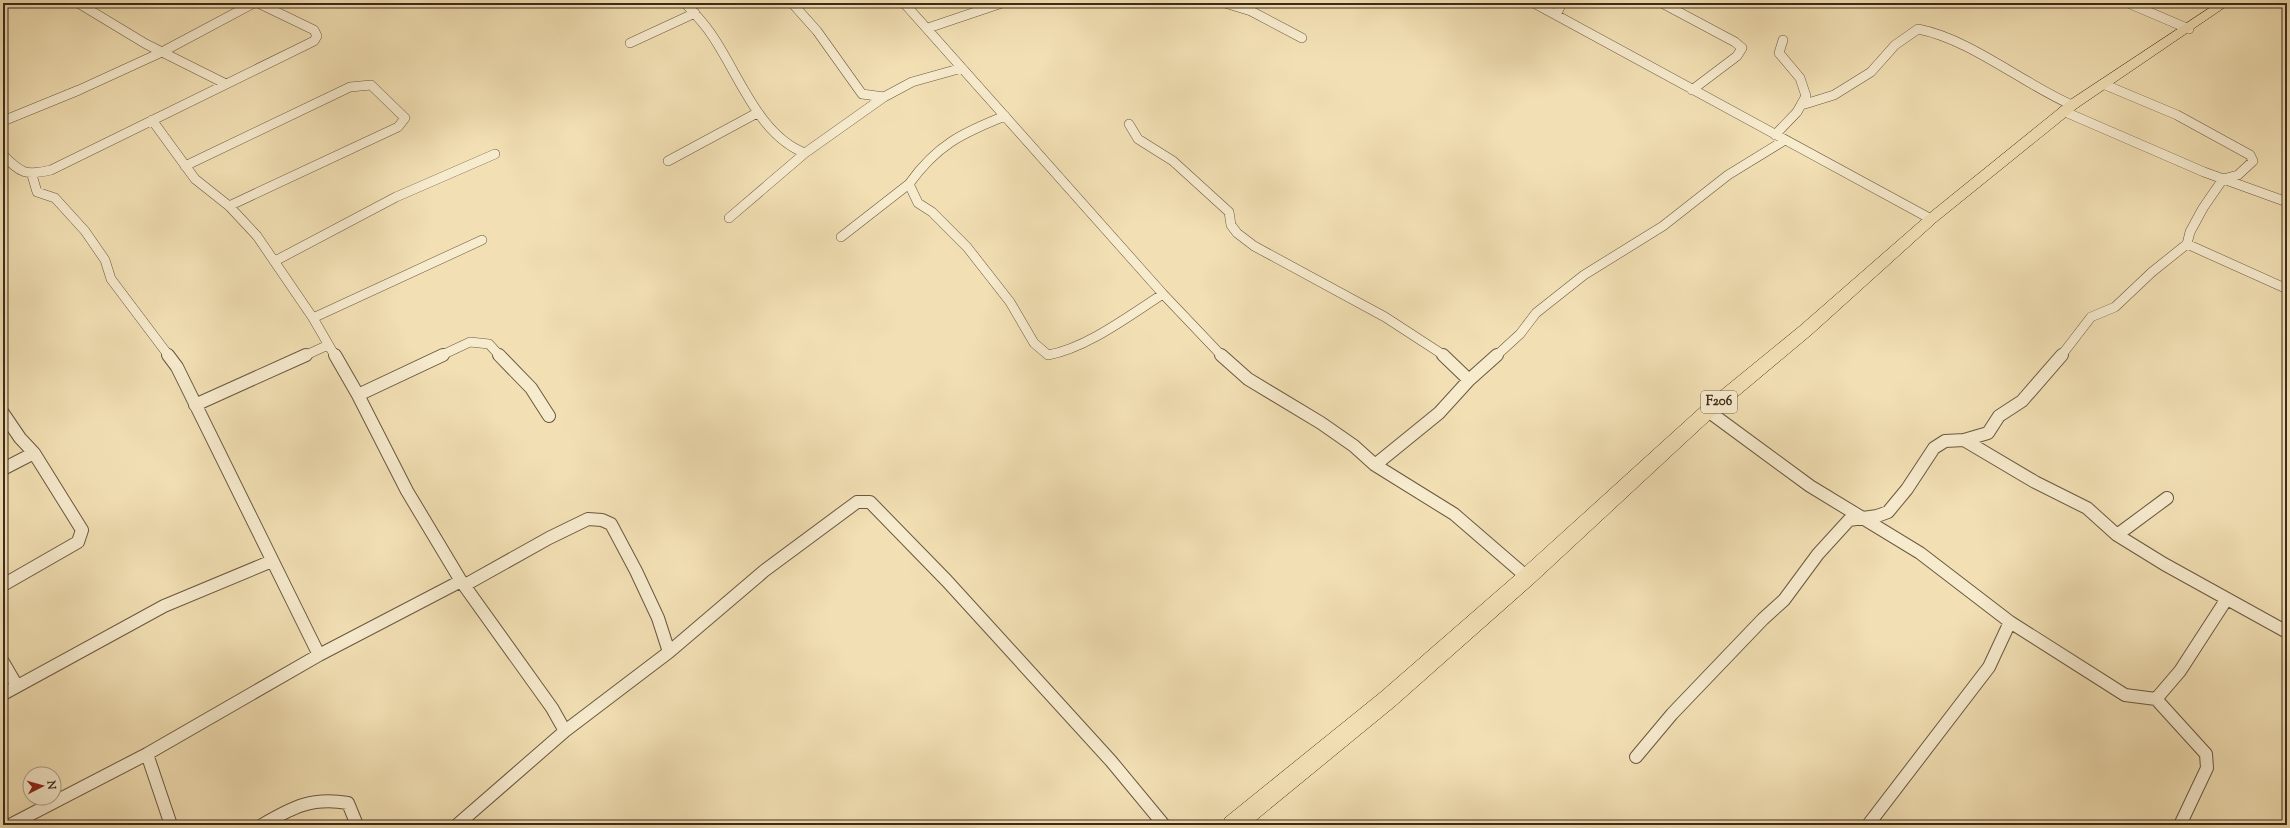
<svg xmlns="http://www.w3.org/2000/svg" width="2290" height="828" viewBox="0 0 2290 828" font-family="'Sorts Mill Goudy',serif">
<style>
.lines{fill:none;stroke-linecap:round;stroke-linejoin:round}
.street-far1-casing{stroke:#6a5840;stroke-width:10}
.street-casing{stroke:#6a5840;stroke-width:14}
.primary-casing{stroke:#3d2a1a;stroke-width:1}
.street-far1{stroke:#f7ebce;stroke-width:9}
.street{stroke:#f7ebce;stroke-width:12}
.primary{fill:#f2e0b4;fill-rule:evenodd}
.labels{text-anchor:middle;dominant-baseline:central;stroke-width:4;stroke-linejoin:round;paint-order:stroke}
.shield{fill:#f7ebce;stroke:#756450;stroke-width:1}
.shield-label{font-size:13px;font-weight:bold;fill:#3d2a1a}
</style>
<rect width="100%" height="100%" fill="#f2e0b4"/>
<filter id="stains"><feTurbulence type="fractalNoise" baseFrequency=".005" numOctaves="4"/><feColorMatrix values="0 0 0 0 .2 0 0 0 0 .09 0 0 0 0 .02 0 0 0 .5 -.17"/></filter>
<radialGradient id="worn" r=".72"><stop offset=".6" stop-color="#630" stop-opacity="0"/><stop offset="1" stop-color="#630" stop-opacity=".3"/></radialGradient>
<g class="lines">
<g class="street-far1-casing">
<path id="street-far1" d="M78 3 146 44 226 84
M685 3C693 12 702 21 709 31 737 69 757 135 805 153
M792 3 817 31 862 94 884 97
M904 3 1163 294 1222 356
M1225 3 1251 11 1302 38
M1534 3 1931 219
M1662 3 1735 42 1742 48 1737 56 1692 90
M2128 3 2189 29
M1556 15 1562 3
M928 28 1002 3
M630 43 695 13
M1805 104 1834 95 1871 72 1895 45 1918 29C1970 39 2022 83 2072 105
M2063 111 2204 172 2287 202
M1005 116C962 133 937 145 909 184L918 203 932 212 967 247 1010 302 1034 343 1048 355C1087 348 1130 315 1163 294
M152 120 195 179 229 206 257 236 313 318 335 356
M3 121 79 90 162 52 254 3
M1129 124 1138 139 1173 161 1229 212 1231 225 1237 233 1254 246 1385 317 1445 356
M1775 135 1797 112 1806 96 1800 78 1779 53 1783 40
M3 155C21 173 25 176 51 170L314 41 317 36 314 30 258 3
M668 161 757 113
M185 166 350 87 371 85 405 118 398 127 229 206
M32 175 37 192 55 198 85 231 105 260 111 279 169 356
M729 218 805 153 884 97 912 82 962 68
M841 237 909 184
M2187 244 2287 289
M275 261 396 197 495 154
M313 318 482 240
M304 356 328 345
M440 356 470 342 489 344 500 356
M1496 356 1520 334 1536 313 1584 275 1663 226 1728 175 1785 140
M2061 356 2091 317 2115 307 2152 272 2187 244 2190 232 2203 208 2223 179 2238 175 2253 161 2250 155 2177 115 2103 84"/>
</g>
<g class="street-casing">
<path id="street" d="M168 355 177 367 319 655
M335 355 358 395 407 491 461 581 552 708 565 731
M499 355 531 388 549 416
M1221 355 1248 379 1321 423 1354 446 1375 465 1454 514 1527 577
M1443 355 1469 380
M358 395 443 355
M195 405 306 355
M1708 411 1810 486 1920 553 2010 622 2125 695 2156 699 2206 754 2207 768 2180 825
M3 413 20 438 34 453 3 469
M1964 440 2035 482 2087 508 2117 535 2164 564 2287 632
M1375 465 1439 413 1469 380 1497 355
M2117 535 2167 498
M3 585 78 542 82 530 34 453
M465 585 549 538 588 519 602 520 611 524 636 571 658 618 669 652
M3 662 17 686
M3 694 164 606 272 561
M2156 699 2180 671 2226 600
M147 754 171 825
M1636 757 1672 714 1763 619 1784 600 1818 554 1849 520 1877 516 1888 512 1907 489 1934 448 1945 441 1964 440 1988 433 1999 416 2022 401 2062 355
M10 825 147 754 319 655 461 581
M262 825C293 807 311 797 348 803L357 825
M457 825 565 731 669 652 764 571 857 502H870L947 581 1111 761 1164 825
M1868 825 1989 667 2010 622"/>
</g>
<g class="primary-casing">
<path id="primary" d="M2217 3H2231L2077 108 1936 222 1812 334 1714 416 1534 583 1395 706 1250 825H1222L1225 818 1381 692 1520 571 1702 406 1800 326 1926 216 2067 102Z"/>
</g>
<use href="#street-far1" class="street-far1"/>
<use href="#street" class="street"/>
<use href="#primary" class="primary"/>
</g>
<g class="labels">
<rect class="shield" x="1701" y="391" width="36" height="22" rx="3"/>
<g class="shield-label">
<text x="1719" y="402">F206</text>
</g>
</g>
<rect width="2290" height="828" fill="none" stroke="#f2e0b4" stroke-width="16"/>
<rect x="4" y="4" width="2282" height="820" fill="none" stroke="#3d2a1a" stroke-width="2"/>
<rect x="8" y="8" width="2274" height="812" fill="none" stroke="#3d2a1a"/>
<g transform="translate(42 786) rotate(84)"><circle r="19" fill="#f7ebce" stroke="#ad9e86"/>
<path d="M0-3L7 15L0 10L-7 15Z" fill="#8f2418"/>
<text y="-6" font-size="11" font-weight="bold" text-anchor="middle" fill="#3d2a1a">N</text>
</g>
<rect width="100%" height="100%" filter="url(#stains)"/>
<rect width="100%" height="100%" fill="url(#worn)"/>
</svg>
